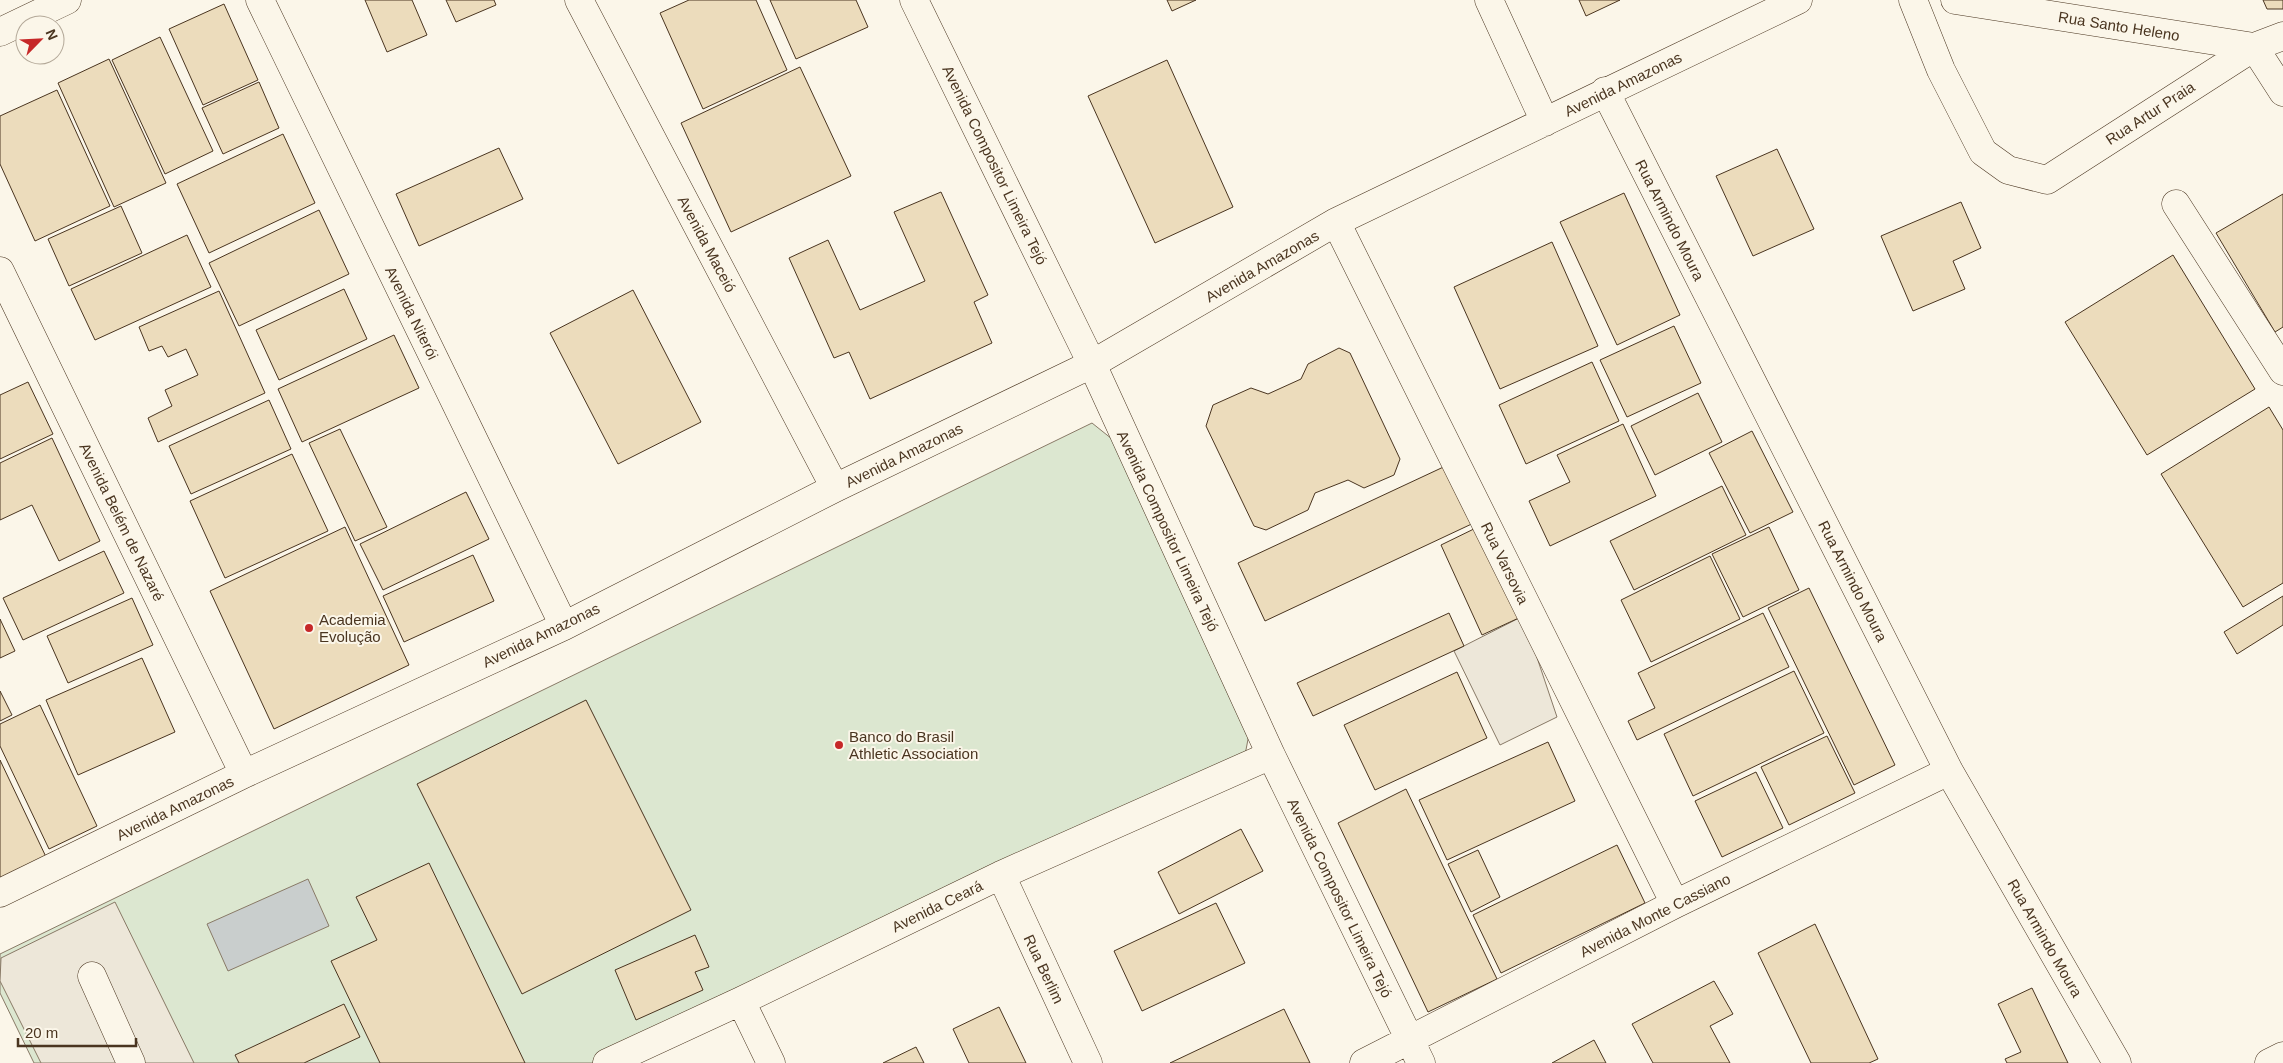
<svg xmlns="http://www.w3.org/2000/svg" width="2283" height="1063" viewBox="0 0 2283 1063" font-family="Helvetica,sans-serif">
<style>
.green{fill:#dce7d0;stroke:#887966}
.parking{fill:#ede7d9;stroke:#887966}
.water{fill:#c9cecd;stroke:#887966}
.building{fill:#ecdcbc;stroke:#4a3520}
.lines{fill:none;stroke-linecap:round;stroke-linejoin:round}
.minor-casing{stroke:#4a3520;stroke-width:29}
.minor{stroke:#fbf6e9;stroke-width:28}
.poi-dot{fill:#c62828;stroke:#fbf6e9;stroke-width:2}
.labels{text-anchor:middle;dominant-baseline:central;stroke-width:4;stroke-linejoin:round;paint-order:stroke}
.street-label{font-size:15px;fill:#4a3520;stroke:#fbf6e9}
.poi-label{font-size:15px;fill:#4a3520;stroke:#fbf6e9;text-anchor:start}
</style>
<rect width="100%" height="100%" fill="#fbf6e9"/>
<path class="green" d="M1092 423 1112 439 1249 734 1245 755 614 1063H34L0 993V954Z"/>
<path class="parking" d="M1523 616 1557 717 1500 745 1454 651Z
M115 902 194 1063H41L0 981 1 958Z"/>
<path class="water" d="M308 879 329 926 228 971 207 924Z"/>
<path class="building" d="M365 0H412L427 35 387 52Z
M446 0H494L496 5 456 22Z
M689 0H756L787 70 703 109 660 13Z
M770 0H856L868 27 796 59Z
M1167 0H1196L1172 11Z
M1579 0H1620L1586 16Z
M2263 0H2283V9H2267Z
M224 4 258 80 203 105 169 29Z
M160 37 213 151 165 174 112 60Z
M109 59 166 183 114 207 58 83Z
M1167 60 1233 207 1155 243 1088 96Z
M800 67 851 176 731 232 681 123Z
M259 82 279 128 223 154 202 108Z
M57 90 110 206 35 241 0 164V116Z
M283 134 315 203 209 253 177 184Z
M499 148 523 199 419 246 396 194Z
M1777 149 1814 229 1753 256 1716 176Z
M941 192 988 295 974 302 992 343 870 399 849 352 834 358 789 258 828 240 860 310 925 281 894 212Z
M1624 193 1680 315 1617 345 1560 222Z
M2283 194V327L2275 332 2216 233Z
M1961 202 1981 248 1953 261 1965 289 1913 311 1881 236Z
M121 206 142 253 69 286 48 239Z
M319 210 349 274 239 326 209 263Z
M187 235 211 287 95 340 71 289Z
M1552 242 1598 346 1500 389 1454 287Z
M2173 255 2255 389 2147 455 2065 322Z
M344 289 367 339 279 380 256 330Z
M633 290 701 422 618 464 550 333Z
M219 291 265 393 158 442 148 418 172 406 165 390 198 375 186 349 168 357 162 346 149 351 139 327Z
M1674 326 1701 383 1627 417 1600 360Z
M394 335 419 388 302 442 278 389Z
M1339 348 1350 353 1400 459 1394 475 1364 488 1348 480 1315 493 1308 510 1266 530 1254 526 1206 426 1213 405 1251 388 1268 394 1301 379 1308 364Z
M1592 362 1619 421 1526 464 1499 405Z
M28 382 53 434 0 459V395Z
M1698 393 1722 442 1655 475 1631 426Z
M269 400 291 449 191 494 169 446Z
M2269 407 2283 430V583L2243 607 2161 474Z
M1623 424 1656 496 1550 546 1529 501 1570 482 1557 455Z
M340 429 387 527 355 541 309 443Z
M1752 431 1793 512 1750 533 1709 453Z
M52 438 100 541 59 561 32 505 0 520V463Z
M292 454 328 531 225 578 190 501Z
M1452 463 1478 521 1265 621 1238 563Z
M1722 486 1746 535 1634 590 1610 541Z
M466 492 489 539 383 590 360 544Z
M1482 525 1523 616 1482 635 1441 545Z
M345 527 409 665 274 729 210 591Z
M1769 527 1799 590 1743 617 1712 554Z
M104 551 124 593 23 640 3 598Z
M473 555 494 601 404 642 383 596Z
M1710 556 1740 619 1651 662 1621 600Z
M1809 588 1895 765 1854 785 1768 608Z
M2283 596V625L2237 654 2224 632Z
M132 598 153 645 68 683 47 636Z
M1449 613 1464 646 1313 716 1297 683Z
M1763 613 1789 667 1637 740 1628 721 1655 708 1638 673Z
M0 619 15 651 0 658Z
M142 658 175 732 78 775 46 700Z
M1794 671 1824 733 1693 796 1664 734Z
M1457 672 1487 738 1375 790 1344 725Z
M0 691 12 715 0 721Z
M586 700 691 910 522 994 417 784Z
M40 705 97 826 49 849 0 746V724Z
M1827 736 1855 793 1789 825 1761 767Z
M1548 742 1575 801 1447 860 1419 800Z
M0 760 47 859 0 881Z
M1756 772 1783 828 1722 857 1695 801Z
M1406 789 1497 979 1428 1012 1338 823Z
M1241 829 1263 871 1179 914 1158 872Z
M1617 845 1645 903 1501 973 1473 915Z
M1478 850 1500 897 1471 912 1448 864Z
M429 863 525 1063H380L331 961 377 940 356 897Z
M1216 903 1245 963 1142 1011 1114 951Z
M1815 924 1878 1059 1869 1063H1811L1758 953Z
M695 935 709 967 695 972 703 990 636 1020 615 970Z
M1714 981 1733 1014 1710 1026 1730 1063H1653L1632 1024Z
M2032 988 2068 1063H2007L2005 1059 2021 1052 1998 1004Z
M344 1004 360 1037 304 1063H239L235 1055Z
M999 1007 1026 1063H969L953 1029Z
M1284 1009 1310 1063H1170Z
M1594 1040 1606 1063H1552Z
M916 1047 924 1063H883Z"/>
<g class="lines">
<g class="minor-casing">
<path id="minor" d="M260 0 564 626
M579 0 835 488
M914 0 1092 364 1271 755 1421 1063
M1489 0 1545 122
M1913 0 1941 70 1983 152 2008 170 2047 180 2254 47 2283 36
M1955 0 2254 47
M0 32 67 0
M2254 47 2283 92
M1605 91 1949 771 2117 1063
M2176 204 2283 371
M1336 222 1675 904
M0 271 244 774
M1001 875 1088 1063
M0 893 244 774 564 626 835 488 1092 364 1336 222 1798 0
M92 976 131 1063
M741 1001 771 1063
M607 1063 741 1001 1001 875 1271 755
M1364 1063 1675 904 1949 771
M2269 1063 2283 1056"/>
</g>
<use href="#minor" class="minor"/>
</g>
<g class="poi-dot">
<circle cx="309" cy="628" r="5"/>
<circle cx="839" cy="745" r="5"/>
</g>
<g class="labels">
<g class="street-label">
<text transform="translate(2119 26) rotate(9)">Rua Santo Heleno</text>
<text transform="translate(1623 84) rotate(-26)">Avenida Amazonas</text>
<text transform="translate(2150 113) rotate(-33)">Rua Artur Praia</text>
<text transform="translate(995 165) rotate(64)">Avenida Compositor Limeira Tejó</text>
<text transform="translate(1670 220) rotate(63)">Rua Armindo Moura</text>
<text transform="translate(707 244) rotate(62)">Avenida Maceió</text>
<text transform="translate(1262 266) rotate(-30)">Avenida Amazonas</text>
<text transform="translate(412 313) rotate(64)">Avenida Niterói</text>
<text transform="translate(904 455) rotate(-26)">Avenida Amazonas</text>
<text transform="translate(122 522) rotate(64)">Avenida Belém de Nazaré</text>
<text transform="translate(1168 531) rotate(65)">Avenida Compositor Limeira Tejó</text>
<text transform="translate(1505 563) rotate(64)">Rua Varsovia</text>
<text transform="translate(1853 581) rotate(63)">Rua Armindo Moura</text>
<text transform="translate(541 635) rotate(-26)">Avenida Amazonas</text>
<text transform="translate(175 808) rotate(-26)">Avenida Amazonas</text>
<text transform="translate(1340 898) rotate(64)">Avenida Compositor Limeira Tejó</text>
<text transform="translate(937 906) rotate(-26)">Avenida Ceará</text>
<text transform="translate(1655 915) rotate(-27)">Avenida Monte Cassiano</text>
<text transform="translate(2045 938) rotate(60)">Rua Armindo Moura</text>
<text transform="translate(1044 969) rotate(65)">Rua Berlim</text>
</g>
<g class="poi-label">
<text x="319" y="619">Academia<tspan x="319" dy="17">Evolução</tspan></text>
<text x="849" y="736">Banco do Brasil<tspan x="849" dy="17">Athletic Association</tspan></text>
</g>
</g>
<g transform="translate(40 40) rotate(66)"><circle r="24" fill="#fbf6e9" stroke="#b4a999"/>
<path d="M0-4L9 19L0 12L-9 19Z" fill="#c62828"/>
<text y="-8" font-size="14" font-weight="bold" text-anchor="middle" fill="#4a3520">N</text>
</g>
<path d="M18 1038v8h118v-8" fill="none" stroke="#4a3520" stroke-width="2.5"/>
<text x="25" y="1038" font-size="15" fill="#4a3520" stroke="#fbf6e9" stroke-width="4" paint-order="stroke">20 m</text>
</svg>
